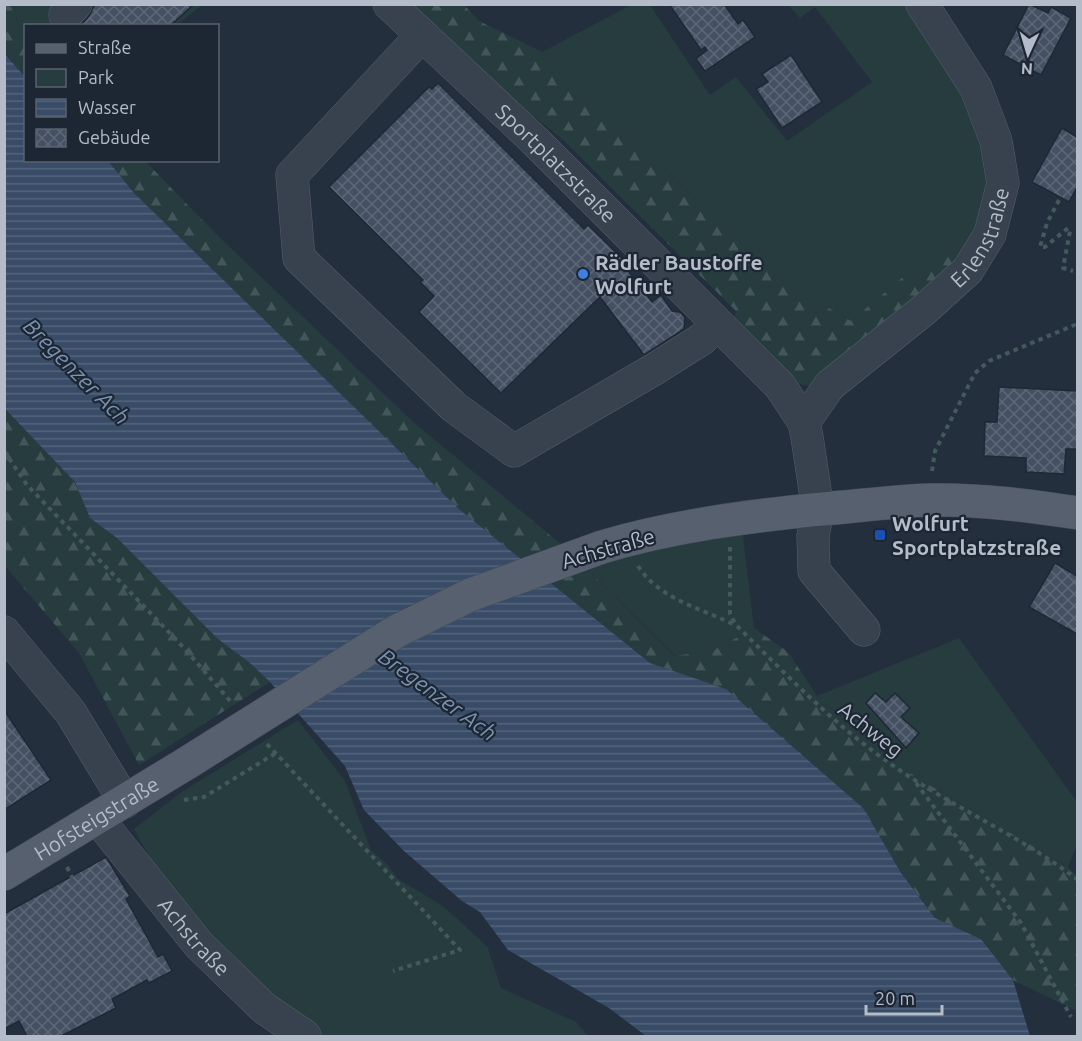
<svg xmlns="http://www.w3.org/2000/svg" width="1082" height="1041" viewBox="0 0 1082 1041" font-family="Ubuntu,sans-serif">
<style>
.green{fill:#263c3f}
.forest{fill:url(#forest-firs)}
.water{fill:url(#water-rules)}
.building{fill:url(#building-cross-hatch);stroke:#1f2835;stroke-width:1.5}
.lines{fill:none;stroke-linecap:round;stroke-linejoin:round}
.minor-casing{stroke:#565f6c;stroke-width:33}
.major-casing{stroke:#414a57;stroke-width:34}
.path{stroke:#44595c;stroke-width:4;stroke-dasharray:4.5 4.5;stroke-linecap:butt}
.minor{stroke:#38414e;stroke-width:32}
.major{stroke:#56606e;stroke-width:33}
.major-bridge-casing{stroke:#414a57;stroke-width:34;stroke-linecap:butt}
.major-bridge{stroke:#56606e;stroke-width:33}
.shop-dot{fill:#3f7fe0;stroke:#1d2633;stroke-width:2}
.transit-dot{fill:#1a4fb4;stroke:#1d2633;stroke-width:2}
.labels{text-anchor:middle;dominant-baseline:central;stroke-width:4.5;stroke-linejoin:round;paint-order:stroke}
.street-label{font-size:21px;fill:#b4bcc9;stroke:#1d2633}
.poi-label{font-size:21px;font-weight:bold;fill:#b4bcc9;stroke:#1d2633;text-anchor:start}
.water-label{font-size:22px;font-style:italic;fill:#7c92b1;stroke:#1d2633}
</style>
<defs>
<pattern id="forest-firs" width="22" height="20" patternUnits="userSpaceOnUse" patternTransform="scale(1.5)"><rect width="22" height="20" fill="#263c3f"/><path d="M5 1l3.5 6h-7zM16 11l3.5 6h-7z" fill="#435659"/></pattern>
<pattern id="water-rules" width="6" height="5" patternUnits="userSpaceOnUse" patternTransform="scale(1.5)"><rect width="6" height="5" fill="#394c67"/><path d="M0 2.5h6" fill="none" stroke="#53647b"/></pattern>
<pattern id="building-cross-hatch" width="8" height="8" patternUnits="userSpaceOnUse" patternTransform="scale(1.5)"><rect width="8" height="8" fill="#455162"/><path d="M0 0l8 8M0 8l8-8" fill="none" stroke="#5d6877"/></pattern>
</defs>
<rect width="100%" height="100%" fill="#242f3e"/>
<path class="green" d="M14 5H202L177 25 26 26 25 41 20 35Z
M631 5H650L710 95 736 77 787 141 872 82 815 7 800 18 788 5H920L994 142 979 244 851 321 778 278 542 52Z
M742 527 754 628 714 650 675 656 568 550Z
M959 638 1077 802V844L1068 867 916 777 882 752 817 696Z
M298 720 345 781 371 850 388 865 398 879 443 906 487 946 501 988 576 1022 588 1036H323L291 1020 212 942 163 883 134 829 183 791Z"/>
<path class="forest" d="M4 5H14L20 35 25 41V77L5 53Z
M392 5H464L479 21 542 52 778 278 851 321 909 272 966 250 827 391 792 382 732 326 736 311 561 138 535 117 525 129Z
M108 161H145L217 235 412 421 568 550 674 656 714 650 754 628 788 652 817 696 882 752 916 777 1068 867 1077 876V1011L1013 980 981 939 935 918 901 873 726 689 650 663 460 510 134 193Z
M4 409 75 482 90 518 117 538 218 639 250 663 270 682 139 765 79 653 5 566Z"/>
<path class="water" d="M4 53 25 77 26 160 108 161 134 193 460 510 650 663 726 689 863 808 901 873 935 918 981 939 1013 980 1030 1036H646L609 1008 508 950 480 912 462 901 404 851 364 810 345 766 270 682 250 663 218 639 117 538 90 518 75 482 5 409Z"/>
<path class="building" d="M95 4H194L170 26H80L89 16Z
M669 4H724L738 24 743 20 755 37 705 71 696 59 707 50 705 47 701 50Z
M1029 4 1048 13 1051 7 1071 18 1041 75 1003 55Z
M791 55 822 102 782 128 756 89 768 82 762 74Z
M438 83 584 229 588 225 630 266 627 269 652 302 661 295 672 311 680 312 685 317 684 329 644 355 600 297 501 393 419 312 434 296 420 282 423 280 329 187 429 87 432 89Z
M1062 128 1077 137V187L1069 202 1032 182Z
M999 387 1077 391V449H1066L1064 474 1026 472V458L984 456 985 422H997Z
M1055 563 1077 576V634L1029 607Z
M875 693 886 702 895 693 910 708 901 717 919 733 906 748 866 703Z
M4 710 51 780 4 810Z
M106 857 130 896 126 899 158 957 163 954 172 971 149 983 147 980 112 999 116 1008 61 1036H27L19 1021 4 1029V914Z"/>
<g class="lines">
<g class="minor-casing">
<g id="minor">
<path id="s1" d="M389 4 534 140 780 386 804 422 807 437 818 510 813 536 814 571 864 630"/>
<path d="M65 15 76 4"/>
<path d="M422 35 292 175 299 258 454 407 514 451 653 370 702 339 716 324"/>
<path id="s2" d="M804 422 830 385 925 309 968 270 990 234 1003 183 996 141 976 88 922 4"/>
<path d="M4 632 71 713 125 802"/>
<path id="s3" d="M98 819 199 945 264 1008 305 1036"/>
</g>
</g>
<g class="major-casing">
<g id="major">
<path d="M602 547C673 526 748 516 822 509 859 506 895 501 932 500 980 499 1030 506 1078 513"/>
<path id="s4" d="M4 874 187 763"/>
</g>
</g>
<path class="path" d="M1059 200 1047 223 1040 247H1045L1068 228 1070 231 1063 268 1073 271
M4 451 27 485 185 649 231 702
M932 471 935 451 975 373 989 361 1077 324
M730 547V614L736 625C785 673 832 723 888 762 949 806 1018 834 1078 880
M638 566C660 600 701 608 735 625
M267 744 460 950 393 971
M916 783 1021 923 1071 1017
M184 800 204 797 276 753
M67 867 72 877"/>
<use href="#minor" class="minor"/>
<use href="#major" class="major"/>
<g class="major-bridge-casing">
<path id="major-bridge" d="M187 763 397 631 470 595 602 547"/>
</g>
<use href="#major-bridge" class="major-bridge"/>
</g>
<circle class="shop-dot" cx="583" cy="274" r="6"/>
<rect class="transit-dot" x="874" y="529" width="12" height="12" rx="3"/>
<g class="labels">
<g class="street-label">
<text stroke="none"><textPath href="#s1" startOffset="231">Sportplatzstraße</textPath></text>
<text stroke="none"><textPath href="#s2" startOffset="260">Erlenstraße</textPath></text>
<text transform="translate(608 548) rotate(-16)">Achstraße</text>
<text transform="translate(871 729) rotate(38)">Achweg</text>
<text stroke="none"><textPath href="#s4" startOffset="108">Hofsteigstraße</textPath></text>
<text stroke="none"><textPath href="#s3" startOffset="152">Achstraße</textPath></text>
</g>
<g class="poi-label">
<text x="595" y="262">Rädler Baustoffe<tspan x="595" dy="24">Wolfurt</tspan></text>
<text x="892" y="523">Wolfurt<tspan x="892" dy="24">Sportplatzstraße</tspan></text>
</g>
<g class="water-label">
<text transform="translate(77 371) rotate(45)">Bregenzer Ach</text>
<text transform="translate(438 694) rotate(36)">Bregenzer Ach</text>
</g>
</g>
<rect width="1082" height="1041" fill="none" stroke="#b4bcc9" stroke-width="12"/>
<rect x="24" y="24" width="195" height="138" fill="#1d2633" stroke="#59626f" stroke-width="1.5"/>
<rect x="36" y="44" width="30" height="9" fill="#56606e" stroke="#59626f" stroke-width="1.5"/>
<text x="78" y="54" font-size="18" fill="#b4bcc9">Straße</text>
<rect x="36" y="69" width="30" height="18" fill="#263c3f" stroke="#59626f" stroke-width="1.5"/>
<text x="78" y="84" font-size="18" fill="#b4bcc9">Park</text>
<rect x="36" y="99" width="30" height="18" fill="url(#water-rules)" stroke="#59626f" stroke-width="1.5"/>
<text x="78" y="114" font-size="18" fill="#b4bcc9">Wasser</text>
<rect x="36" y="129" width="30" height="18" fill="url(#building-cross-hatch)" stroke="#59626f" stroke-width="1.5"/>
<text x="78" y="144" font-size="18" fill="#b4bcc9">Gebäude</text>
<g transform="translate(1028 54) rotate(184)" stroke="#1d2633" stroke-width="4.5" paint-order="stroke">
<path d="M0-4.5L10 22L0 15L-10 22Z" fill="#b4bcc9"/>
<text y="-9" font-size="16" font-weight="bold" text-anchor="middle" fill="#b4bcc9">N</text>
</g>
<path d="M866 1005v9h76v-9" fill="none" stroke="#b4bcc9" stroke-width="3"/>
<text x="875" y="1005" font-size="18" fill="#b4bcc9" stroke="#1d2633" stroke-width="4.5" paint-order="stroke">20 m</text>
</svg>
